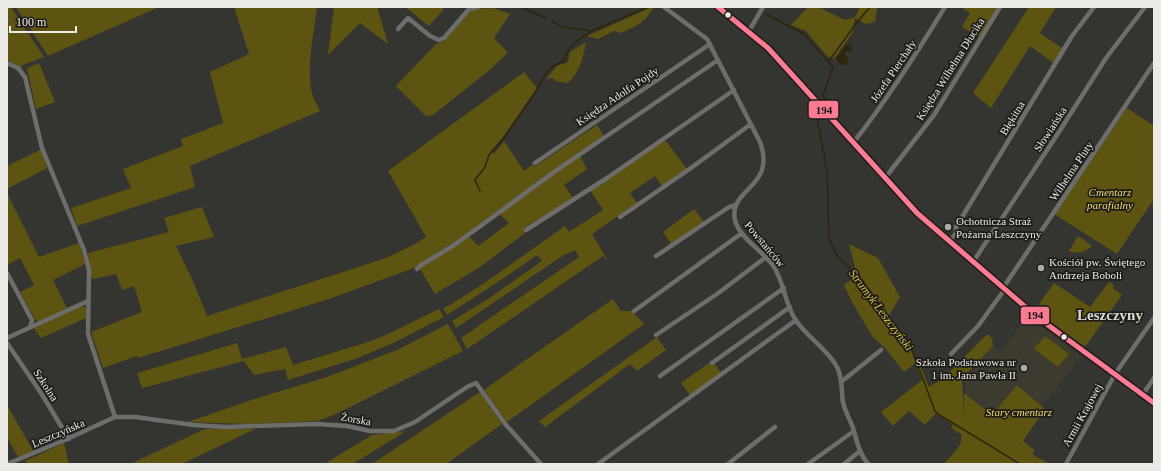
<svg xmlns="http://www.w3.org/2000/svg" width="1161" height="471" viewBox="0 0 1161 471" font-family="Georgia,serif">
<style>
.built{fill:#3d3b2f}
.green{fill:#5e5412}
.water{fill:#2c260c}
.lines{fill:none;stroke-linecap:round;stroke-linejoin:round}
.stream{stroke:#2c260c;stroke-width:1.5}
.minor{stroke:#6d6d6b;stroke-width:4.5}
.bus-1-casing{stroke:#1d1c19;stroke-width:8}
.bus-1{stroke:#fe7a93;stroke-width:5}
.bus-dot{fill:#ebeae6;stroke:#1d1c19;stroke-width:1.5}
.poi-dot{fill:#abaaa6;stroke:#1d1c19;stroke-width:1.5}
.labels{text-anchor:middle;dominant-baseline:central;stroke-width:3.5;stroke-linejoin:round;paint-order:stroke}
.street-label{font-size:11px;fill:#ebeae6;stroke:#1d1c19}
.park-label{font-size:11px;font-style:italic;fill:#f4de64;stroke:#1d1c19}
.poi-label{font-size:11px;fill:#ebeae6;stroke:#1d1c19;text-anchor:start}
.water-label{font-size:12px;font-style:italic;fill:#d8c144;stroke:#1d1c19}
.district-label{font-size:15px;font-weight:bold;fill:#dbdad1;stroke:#1d1c19}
.line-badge{stroke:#1d1c19;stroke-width:1.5}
.pale-badge-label{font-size:11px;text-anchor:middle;font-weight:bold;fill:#111}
</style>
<rect width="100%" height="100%" fill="#343430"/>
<path class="built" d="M1028 317 1081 356 1048 400 1041 405 1017 385 992 415 965 394V379L993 346 1000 351Z"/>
<path class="green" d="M7 7H11L44 57 22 65 23 68 7 60Z
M16 7H159L48 56Z
M234 7H317C314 34 305 70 313 97 315 101 318 106 320 111L190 166 195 187 77 226 71 208 131 188 123 169 183 146 181 139 223 123 210 72 249 54Z
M334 7H378V10L388 44 360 23 328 55Z
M405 7H443V10L429 26Z
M652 7H654C644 24 638 25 621 33L614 31 598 39 587 36Z
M808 7H818L845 20 855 17 860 7H879L877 9 875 22 866 24 855 18 853 32 834 59 827 56 806 31 791 25Z
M961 7H998L979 37 962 27 970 13Z
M1029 7H1056L1040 33 1063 49 1055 64 1030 46 991 108 973 93Z
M493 8 510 14 494 38 508 53 486 73 433 115 426 116 396 86 436 44 444 41 469 11 475 9Z
M586 42C583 59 580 71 568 83L555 81 553 78 546 79 557 66 568 62 570 52Z
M39 63 55 102 36 109 27 68Z
M524 72 537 88 503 137 491 151 494 154 504 141 524 171 533 164 534 167 597 125 604 136 551 172 466 234 414 268 329 299 138 358 137 356 103 368 91 332 142 312 134 286 122 290 116 274 93 279 91 276 88 253 169 232 164 218 202 207 214 237 176 246 193 281 207 316 386 258 417 243 426 237 388 171Z
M1127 108 1154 126V199L1117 254 1054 214Z
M665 140 687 169 662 186 655 176 630 193 637 203 592 234 608 261 603 256 467 349 461 338 579 257 575 250 564 255 456 328 452 321 488 299 542 261 537 255 504 278 447 315 443 308 450 305 483 284 565 226 569 232 603 210 590 190Z
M42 149 47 168 7 189V166Z
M580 156 587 169 564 185 573 198 524 228 525 233 480 267 435 294 420 269 421 267 469 236 478 246 509 223 499 213Z
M7 193 39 257 79 243 85 264 53 280 67 308 41 321H36L20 292 34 285 20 258 7 265Z
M694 209 704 222 672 245 663 232Z
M1078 236 1091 245V247C1084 253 1077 254 1069 251Z
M849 244 878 258 900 297 889 316 862 279 857 275Z
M856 276 912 352 914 360H918L929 387 944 378 987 334 992 338 993 346 962 379 964 416V393L992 415 1017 385 1045 409 1023 441 1034 450 1033 455 1050 464H944C951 455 964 446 961 434L951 428 953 425 936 413 925 425 909 411 893 426 881 412 922 380 916 363 904 372 885 348 872 336 851 300 844 285Z
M1109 282 1114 285 1113 288 1122 295 1085 347 1035 310 1054 283 1090 307Z
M613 299 621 311H632L644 324 507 422 484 390 520 364Z
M81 306 85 307 87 309 86 318 41 338 33 327Z
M439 309 444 317 393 343 358 358 288 380 285 369 254 375 244 361 142 388 137 373 237 343 242 359 286 347 293 365 368 342 386 335Z
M448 324 463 351 338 413 318 421 248 424 188 422 254 399 327 377 397 350Z
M1045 336 1069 354 1058 367 1034 349Z
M657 337 666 350 637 371 630 364 545 427 539 421Z
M709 363 711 366 715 364 721 373 691 396 681 383Z
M480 392 502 424 446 464H372Z
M7 405 34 452 18 457 7 437Z
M205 429H255L182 464H130Z
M406 431 353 464H324L372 435Z
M64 443 69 464H28L25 461Z"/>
<path class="water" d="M847 44 851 46 852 51 845 52V54L849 60 846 65H841L836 58C842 54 842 47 847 44Z"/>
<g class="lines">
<path class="stream" d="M521 7 546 18
M749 7 754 8
M766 14 804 34 833 67 823 95 828 102 825 106
M552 21 562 27 592 31 648 7
M829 61 855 25 870 7
M818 113V123L827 171 829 237 832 245 836 254 862 281 913 352 935 411 938 414 1020 464
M480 191 475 180 485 167 489 155 504 138 534 94 548 71 553 66 564 61C567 46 580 39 592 31"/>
<path class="minor" d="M664 7 707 39 760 142C777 188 728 188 735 220 739 237 761 250 772 264 784 280 784 302 795 319 806 337 827 348 837 367 843 378 841 391 843 402 845 412 850 419 853 428 857 441 859 453 868 464
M718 7 756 37 768 48 838 127 917 213 1037 317 1154 403
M398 29 408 18 430 36 439 40 444 38 469 9 478 7
M749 31 763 7
M7 63 18 68 25 77 42 148 84 250 89 270 88 334 115 417
M853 143C887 100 916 54 945 7
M535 163 710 44
M885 178 934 115 1000 7
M620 217 691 168 751 124
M526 230 607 178 734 90
M950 241 956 233V227L1072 36 1094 7
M656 256 729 207 736 205
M973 262 1059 132 1106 58 1145 7
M417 269 421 265 451 247 482 225 554 172 718 60
M7 273 32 320 30 327
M1003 288 1154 63
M634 311 742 233
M656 335 717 294 766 257
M7 338 88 301
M7 343 41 393 69 439
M951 354 978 326 1005 289
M712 363 790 307
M660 376 784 288
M841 382 881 350
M1143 394 1154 378
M7 464 65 440 115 417H135L194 425 226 427 317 424 347 426 370 431H394L415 422 467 387 476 383 506 425 541 464
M598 464 796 320
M728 464 775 427
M808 464 854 431
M844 464 860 451
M1066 464 1115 374 1154 318"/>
<g class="bus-1-casing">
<path id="bus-1" d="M718 7 768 48 917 213 1037 317 1154 403"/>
</g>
<use href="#bus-1" class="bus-1"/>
</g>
<g class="bus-dot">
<circle cx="728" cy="15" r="3.5"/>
<circle cx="1064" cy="337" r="3.5"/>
</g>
<g class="poi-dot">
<circle cx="948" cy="227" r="4"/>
<circle cx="1041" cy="268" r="4"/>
<circle cx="1024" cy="368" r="4"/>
</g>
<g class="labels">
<g class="street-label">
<text transform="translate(950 69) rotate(-58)">Księdza Wilhelma Dłucika</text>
<text transform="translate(893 71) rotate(-56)">Józefa Pierchały</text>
<text transform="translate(617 96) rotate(-34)">Księdza Adolfa Pojdy</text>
<text transform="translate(1012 118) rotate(-59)">Błękitna</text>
<text transform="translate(1050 129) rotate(-57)">Słowiańska</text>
<text transform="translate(1071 171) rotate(-56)">Wilhelma Pluty</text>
<text transform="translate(765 244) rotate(50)">Powstańców</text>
<text transform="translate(46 385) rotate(57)">Szkolna</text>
<text transform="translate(1082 415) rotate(-61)">Armii Krajowej</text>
<text transform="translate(356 419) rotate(10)">Żorska</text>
<text transform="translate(58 433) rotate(-23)">Leszczyńska</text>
</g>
<g class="park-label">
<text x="1110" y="192">Cmentarz<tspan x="1110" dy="13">parafialny</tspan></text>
<text x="1019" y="412">Stary cmentarz</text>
</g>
<g class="poi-label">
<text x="956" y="221">Ochotnicza Straż<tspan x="956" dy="13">Pożarna Leszczyny</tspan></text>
<text x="1049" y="262">Kościół pw. Świętego<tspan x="1049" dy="13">Andrzeja Boboli</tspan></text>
<text x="1016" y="362" text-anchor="end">Szkoła Podstawowa nr<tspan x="1016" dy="13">1 im. Jana Pawła II</tspan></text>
</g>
<g class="water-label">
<text transform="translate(881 310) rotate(53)">Strumyk Leszczyński</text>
</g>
<g class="district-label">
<text x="1110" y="315">Leszczyny</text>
</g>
</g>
<g class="line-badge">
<rect x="808" y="100" width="31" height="19" rx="4" fill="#fe7a93"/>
<rect x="1020" y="306" width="30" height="19" rx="4" fill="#fe7a93"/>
</g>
<g class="pale-badge-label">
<text x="824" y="114">194</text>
<text x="1035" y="319">194</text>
</g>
<rect width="1161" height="471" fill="none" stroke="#ebeae6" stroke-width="16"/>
<path d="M10 26v6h66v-6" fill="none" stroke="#ebeae6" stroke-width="2"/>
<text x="16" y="26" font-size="12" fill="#ebeae6" stroke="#1d1c19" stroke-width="3" paint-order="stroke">100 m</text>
</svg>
